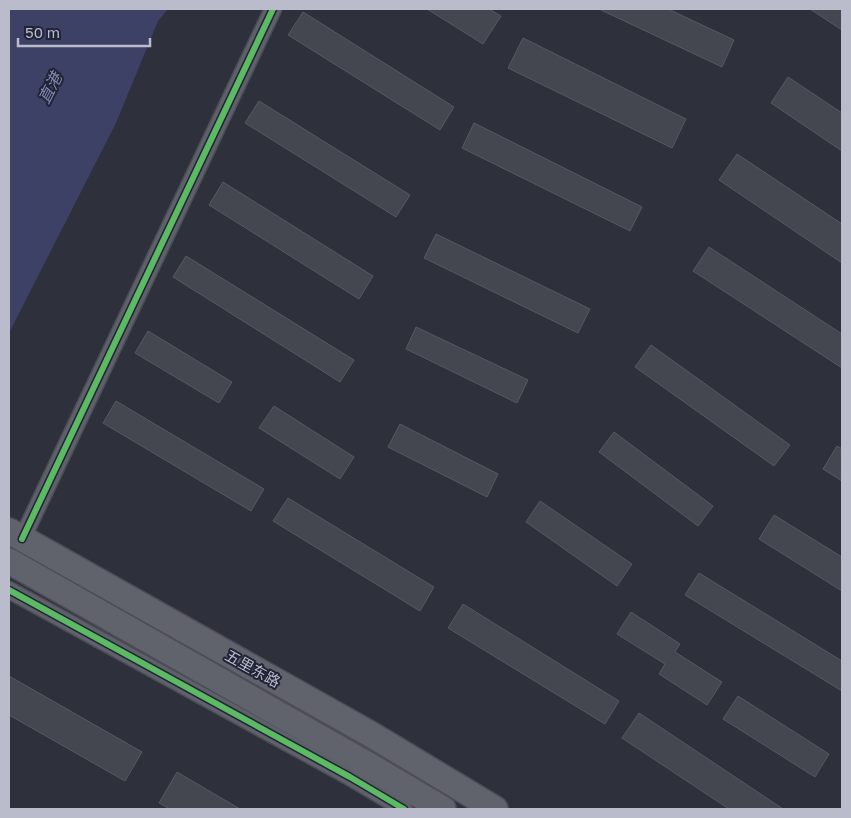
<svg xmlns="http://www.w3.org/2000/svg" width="851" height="818" viewBox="0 0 851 818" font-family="'Golos Text','Noto Sans SC',sans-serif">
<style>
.water{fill:#3c4165}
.building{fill:#444650;stroke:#575863}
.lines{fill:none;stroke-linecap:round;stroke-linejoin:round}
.street-casing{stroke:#4c4d56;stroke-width:19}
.primary-casing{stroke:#4c4d59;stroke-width:28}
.street{stroke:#5e606a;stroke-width:16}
.primary{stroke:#60626c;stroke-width:25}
.cycleway-casing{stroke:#212437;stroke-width:9}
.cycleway{stroke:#5cba63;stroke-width:6}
.labels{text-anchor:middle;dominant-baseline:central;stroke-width:4;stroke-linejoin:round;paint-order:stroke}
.street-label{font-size:15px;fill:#babccc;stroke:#212437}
.water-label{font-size:16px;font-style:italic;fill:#828ab2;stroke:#212437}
</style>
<rect width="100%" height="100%" fill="#2e303c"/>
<path class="water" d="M9 9H168L158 21 116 123 9 333Z"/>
<path class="building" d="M427 9H489L501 16 483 44Z
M599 9H668L734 40 722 67Z
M810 9H842V30Z
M303 12 454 107 440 130 288 35Z
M523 38 686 119 672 148 508 68Z
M788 77 842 113V151L771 103Z
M259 101 410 195 396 217 245 123Z
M474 123 642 207 630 231 462 148Z
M737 154 842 224V263L719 180Z
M223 182 373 276 359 299 209 205Z
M436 234 590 309 578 333 424 258Z
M709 247 842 334V368L693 271Z
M186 256 354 360 340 382 173 277Z
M416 327 528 380 517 403 406 349Z
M148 331 232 382 219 403 135 353Z
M651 345 790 445 774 466 635 367Z
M116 401 264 489 251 511 103 423Z
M274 406 354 457 340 479 259 428Z
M400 424 498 474 487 497 388 447Z
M614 432 713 506 698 526 599 452Z
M837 446 842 449V481L823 469Z
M288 498 434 587 420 611 273 521Z
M540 501 632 564 617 586 526 522Z
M774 515 842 557V591L759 539Z
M699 573 842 661V691L685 595Z
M463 604 619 701 605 724 448 628Z
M631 612 680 644 675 652 722 682 707 705 659 674 665 664 617 634Z
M9 676 142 752 125 781 9 715Z
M738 696 829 754 815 777 723 719Z
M639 713 783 809H729L622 738Z
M177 772 240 809H170L159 803Z"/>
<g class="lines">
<g class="street-casing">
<path id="street" d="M22 539 273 9
M9 590 350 777 404 809"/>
</g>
<g class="primary-casing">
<path id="primary" d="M9 531 372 735 495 809
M9 561 365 763 443 809"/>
</g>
<use href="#street" class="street"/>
<use href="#primary" class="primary"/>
<g class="cycleway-casing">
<path id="cycleway" d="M22 539 273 9
M9 590 350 777 404 809"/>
</g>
<use href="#cycleway" class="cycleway"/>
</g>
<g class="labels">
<g class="street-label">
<text transform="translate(253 668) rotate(29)">五里东路</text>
</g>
<g class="water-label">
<text transform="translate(50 88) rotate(-63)">直港</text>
</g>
</g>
<rect width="851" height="818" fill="none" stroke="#babccc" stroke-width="20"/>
<path d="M18 38v8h132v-8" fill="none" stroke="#babccc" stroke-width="2.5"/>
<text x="25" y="38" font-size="15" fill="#babccc" stroke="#212437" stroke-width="4" paint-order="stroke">50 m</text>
</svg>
